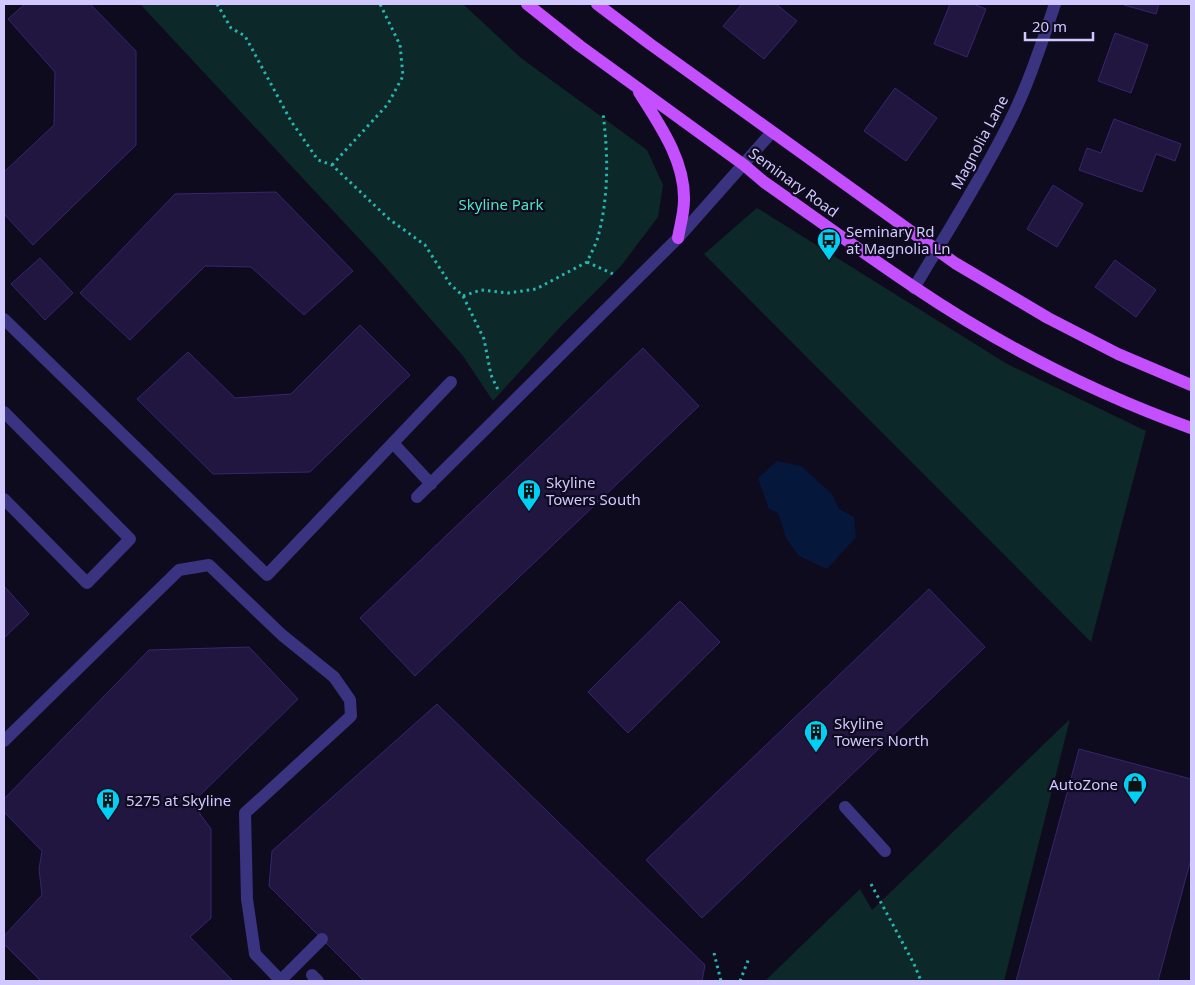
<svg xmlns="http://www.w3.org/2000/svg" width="1195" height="985" viewBox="0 0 1195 985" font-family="'Noto Sans',sans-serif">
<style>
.green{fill:#0d2828}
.water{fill:#06173c}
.building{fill:#201640;stroke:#37266d}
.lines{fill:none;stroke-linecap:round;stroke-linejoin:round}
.path{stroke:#26b5b2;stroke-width:3;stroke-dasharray:2.5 4;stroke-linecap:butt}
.minor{stroke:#393380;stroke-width:12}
.major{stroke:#c44fff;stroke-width:12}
.labels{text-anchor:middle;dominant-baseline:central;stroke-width:4.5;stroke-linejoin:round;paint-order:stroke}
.street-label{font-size:15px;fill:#d0c8ff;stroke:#0f0b1e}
.park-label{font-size:15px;fill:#4ee5c5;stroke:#0f0b1e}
.poi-label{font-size:15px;fill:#d0c8ff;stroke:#0f0b1e;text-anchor:start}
</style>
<rect width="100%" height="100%" fill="#0f0b1e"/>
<path class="green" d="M140 4H463L521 58 647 150 663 185 658 217 621 266 562 325 493 401 463 356 380 261Z
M757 208 1007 364 1146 431 1091 642 704 254Z
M1070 719 1004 981H765L860 889 872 910Z"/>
<path class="water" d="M777 461 801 466 832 494 839 509 854 517 856 537 827 569 799 556 787 540 778 513 769 509 758 478Z"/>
<path class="building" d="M25 4H90L136 51V145L33 245 4 214V172L54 125 55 72 8 19Z
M742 4H776L797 21 764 59 723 26Z
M950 4H973L986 9 967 57 934 44Z
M1124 4H1159L1156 14 1124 5Z
M1115 33 1148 45 1131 93 1098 81Z
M895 88 937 118 906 161 864 131Z
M1114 119 1181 144 1175 161 1156 154 1142 192 1079 170 1087 148 1101 153Z
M1053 185 1083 204 1057 247 1027 229Z
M276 192 353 271 304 315 251 267 205 266 130 340 80 293 175 194Z
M40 258 73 293 45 320 11 284Z
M1115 260 1156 290 1136 317 1095 287Z
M360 325 410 375 310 472 213 474 137 399 188 352 235 398 291 394Z
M643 348 699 406 415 676 360 618Z
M4 586 29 614 4 638Z
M929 589 985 647 702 918 646 860Z
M680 601 720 642 628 733 588 692Z
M249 647 298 699 192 803 211 829V918L190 937 233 981H41L4 944V936L42 895 39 869 42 851 4 812V799L149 650Z
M437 704 705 965 702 981H364L269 886 272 851Z
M1079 749 1191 779V859L1158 981H1016Z"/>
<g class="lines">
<path class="path" d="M217 4 231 28 245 36 291 121 318 160 332 165 389 219 425 245 450 284 463 296 484 339 491 375 499 392
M332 165 388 104 403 76 400 45 380 4
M587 262 613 274
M463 296 481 290 508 293 536 289 587 262C591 253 597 243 599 233 609 193 608 153 603 113
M871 884 914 964 921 981
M714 953 721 981
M740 981 749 958"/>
<path class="minor" d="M914 288C946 234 980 181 1008 125 1028 86 1041 45 1055 4
M4 319 267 575 451 382
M4 412 130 539 87 583 4 499
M393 443 431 484
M417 497 678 238 772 132
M4 741 179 570 209 565 282 635 334 677 350 700 351 716 245 813 247 899 255 954 281 981
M845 807 885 851
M312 975 318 981
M280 981 322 939"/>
<path class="major" d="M527 4 580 46 744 165 764 182C814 217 863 253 914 287 1000 345 1094 393 1191 428
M597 4 650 44 955 263 1048 318 1118 354 1191 385
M639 92C659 124 685 160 684 200 684 213 680 226 678 238"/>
</g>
<defs>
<g id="bus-pin" transform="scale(1.25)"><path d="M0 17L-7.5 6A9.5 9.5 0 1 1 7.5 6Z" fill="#00d0f3" stroke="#0f0b1e"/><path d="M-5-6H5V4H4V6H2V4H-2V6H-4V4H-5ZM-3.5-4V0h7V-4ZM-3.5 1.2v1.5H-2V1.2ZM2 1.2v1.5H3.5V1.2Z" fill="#111"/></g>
<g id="building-pin" transform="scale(1.25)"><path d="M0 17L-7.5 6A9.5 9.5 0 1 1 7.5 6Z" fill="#00d0f3" stroke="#0f0b1e"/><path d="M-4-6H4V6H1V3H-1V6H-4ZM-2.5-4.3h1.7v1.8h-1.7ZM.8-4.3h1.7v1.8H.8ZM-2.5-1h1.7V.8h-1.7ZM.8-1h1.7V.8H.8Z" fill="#111"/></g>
<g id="shop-pin" transform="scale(1.25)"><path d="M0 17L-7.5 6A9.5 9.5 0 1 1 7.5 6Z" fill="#00d0f3" stroke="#0f0b1e"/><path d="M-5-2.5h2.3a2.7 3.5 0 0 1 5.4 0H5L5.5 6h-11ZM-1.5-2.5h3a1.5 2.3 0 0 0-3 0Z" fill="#111"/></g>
</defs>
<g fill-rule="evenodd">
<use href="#bus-pin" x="829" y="240"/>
<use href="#building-pin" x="529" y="491"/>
<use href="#building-pin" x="816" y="732"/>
<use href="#shop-pin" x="1135" y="784"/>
<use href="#building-pin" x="108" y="800"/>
</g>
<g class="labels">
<g class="street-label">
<text transform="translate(979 142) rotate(-62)">Magnolia Lane</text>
<text transform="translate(794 182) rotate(36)">Seminary Road</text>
</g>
<g class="park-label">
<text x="501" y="204">Skyline Park</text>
</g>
<g class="poi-label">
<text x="846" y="231">Seminary Rd<tspan x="846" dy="17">at Magnolia Ln</tspan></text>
<text x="546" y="482">Skyline<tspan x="546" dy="17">Towers South</tspan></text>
<text x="834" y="723">Skyline<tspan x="834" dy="17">Towers North</tspan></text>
<text x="1118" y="784" text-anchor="end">AutoZone</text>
<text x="126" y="800">5275 at Skyline</text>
</g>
</g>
<rect width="1195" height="985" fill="none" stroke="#d0c8ff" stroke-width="10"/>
<path d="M1025 32v8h68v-8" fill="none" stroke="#d0c8ff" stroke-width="2.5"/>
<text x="1032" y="32" font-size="15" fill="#d0c8ff" stroke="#0f0b1e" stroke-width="4" paint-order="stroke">20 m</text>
</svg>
